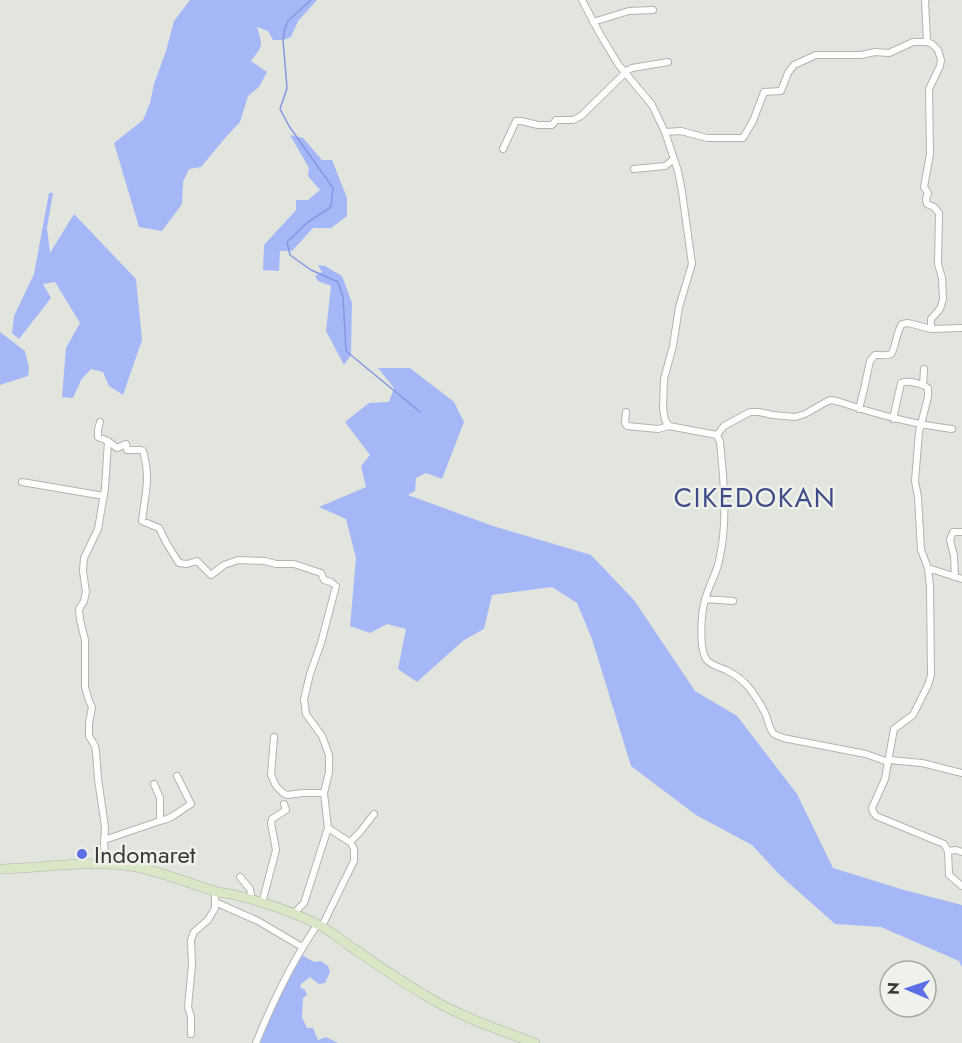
<svg xmlns="http://www.w3.org/2000/svg" width="962" height="1043" viewBox="0 0 962 1043" font-family="Jost,sans-serif">
<style>
.green{fill:#a6b7f8}
.lines{fill:none;stroke-linecap:round;stroke-linejoin:round}
.stream{stroke:#8698e3;stroke-width:1.5}
.minor-casing{stroke:#b1b5ae;stroke-width:8}
.secondary-casing{stroke:#b1b5ae;stroke-width:10}
.minor{stroke:#fff;stroke-width:6}
.secondary{stroke:#d9e7c7;stroke-width:9}
.poi-dot{fill:#5c6ee5;stroke:#eef2ea;stroke-width:2}
.labels{text-anchor:middle;dominant-baseline:central;stroke-width:5;stroke-linejoin:round;paint-order:stroke}
.poi-label{font-size:24px;fill:#393a37;stroke:#eef2ea;text-anchor:start}
.quarter-label{font-size:27px;letter-spacing:1.5px;fill:#404c89;stroke:#eef2ea}
</style>
<rect width="100%" height="100%" fill="#e1e5dd"/>
<path class="green" d="M190 0H317L298 21 291 37 283 40H273L268 31 257 27C263 47 263 45 251 61L267 72 259 87 248 96 240 122 226 137 201 167 189 169 183 182 182 204 162 231 139 227 114 143 143 120 150 103 154 84 166 51 174 21Z
M290 135 303 138 322 160H332L347 198V216L331 228H313L292 251H280L279 271 263 270 264 245 296 210V200H308L320 190 308 176 309 168Z
M49 193H53L47 228 50 253 74 214 136 279 142 340 123 395 109 386 103 372 91 369 81 380 73 398 62 397 66 348 80 323 55 282 43 284 51 298 19 339 12 333 14 316 34 274Z
M318 265 325 266 342 276 352 303 351 355 344 365 326 331 331 286 318 281 315 276 322 272Z
M0 332 25 351 29 368 28 376 0 385Z
M378 368H410L454 402 464 422 442 479 426 473 416 478 415 491 408 495 493 526 591 555 634 600 695 691 737 716 797 794 833 868 904 890 962 905V967L959 961 881 927 835 924 780 875 752 845 696 815 631 766 592 639 577 603 552 587 492 595 484 629 464 640 417 682 398 669 406 629 387 624 370 633 350 626 356 558 346 519 319 507 366 487 361 466 370 455 345 422 369 403 389 402 394 388Z
M300 954 314 962 321 961 328 966 330 972 325 983 319 984 310 977 301 984 300 987 305 990 307 995 303 998 302 1017 307 1028H313L318 1040 326 1037 338 1043H258Z"/>
<g class="lines">
<path class="stream" d="M311 0 288 21 285 28 283 40 287 88 280 109 289 126 333 188 331 207 308 222 287 242 290 255 311 270 338 282 343 297 346 351 420 412"/>
<g class="minor-casing">
<path id="minor" d="M582 0 600 34 618 64 652 105 665 132 678 171 682 192 692 264 679 307 673 346 664 379 663 408 665 420 669 426 717 435 720 442C724 483 728 522 719 561 716 575 708 587 705 600 701 613 699 648 706 659 710 665 719 667 726 670 734 674 745 682 751 690 756 697 761 705 765 713 768 719 769 730 774 734 775 735 782 737 783 738L866 754 888 762 885 779 872 808 873 812 876 816 944 844 948 851 949 875 962 886
M925 0 927 42
M593 22 629 11 653 10
M665 132 681 131 707 138H743L753 121 764 92 781 91 788 73 794 65 816 55H861L875 52 889 53 913 42H927L932 44 938 50 941 60 940 66 929 89 930 154 924 187 928 193 926 199 927 204 934 207 939 213 938 264 942 278 943 299 940 309 931 319V329
M503 149 516 121H521L538 125H552L556 120H573L581 116 628 70 632 68 668 62
M634 169 665 166 674 159
M859 409 864 389 870 361 875 355C879 355 887 356 891 354 895 351 896 332 902 324L908 323 931 329 962 328
M626 412 625 423 627 426 658 429 669 426
M893 419 901 383C907 380 916 383 923 385
M100 422 98 429V437L108 441 105 488 98 529 84 558 83 571 86 592 84 601 79 609 80 620 85 640V687L89 701 92 707 89 723V736L95 746 96 752 98 779 105 827 104 845 107 865
M717 435 724 426 750 412H759L773 415 795 417 805 414 826 402 831 400 840 402C878 415 912 424 952 429
M108 441 117 448 126 444 127 450H141L143 451C151 479 145 494 142 521L159 528 167 544 179 563 187 564 197 561 211 575 224 565 238 560 265 561 276 564H294L321 573 324 580 331 582 336 586 321 643 310 674 304 699 306 714 322 736 329 755V772L324 793 328 828 351 843 354 849V861L322 926
M22 482 104 496
M928 568 962 579
M955 577 954 556 950 540 953 532H962
M705 599 733 601
M274 737 271 775 276 786 283 793 287 795 303 793H324
M889 760 922 763 962 773
M888 762 894 729 913 715 928 685 931 675 930 587 928 568 921 550 918 497 915 481 919 432 928 397V388L923 385 924 369
M160 821C174 818 179 811 191 804L177 776
M104 840 160 821V798L154 784
M350 842 360 832 374 814
M948 851 956 850 962 852
M240 877 250 889 252 900
M215 902 258 921 302 947
M262 903 276 850 271 823 272 819 286 810 284 804
M293 914 304 903 328 828
M191 1034V1017L188 1007 192 965 191 940 194 932 208 920 215 908V892
M256 1043C273 1001 292 961 318 924"/>
</g>
<g class="secondary-casing">
<path id="secondary" d="M0 869C45 868 91 859 136 867 163 872 188 883 214 891 219 893 226 893 231 894 260 901 291 911 317 924 328 929 338 937 347 944 372 961 397 979 423 994 458 1016 497 1029 535 1043"/>
</g>
<use href="#minor" class="minor"/>
<use href="#secondary" class="secondary"/>
</g>
<circle class="poi-dot" cx="82" cy="854" r="6"/>
<g class="labels">
<g class="poi-label">
<text x="94" y="854">Indomaret</text>
</g>
<g class="quarter-label">
<text x="755" y="497">CIKEDOKAN</text>
</g>
</g>
<g transform="translate(908 989) rotate(272)"><circle r="28" fill="#eef2ea" stroke="#a6a8a2" stroke-width="1.5"/>
<path d="M0-4.5L10 22L0 15L-10 22Z" fill="#5c6ee5"/>
<text y="-9" font-size="16" font-weight="bold" text-anchor="middle" fill="#393a37">N</text>
</g>
</svg>
